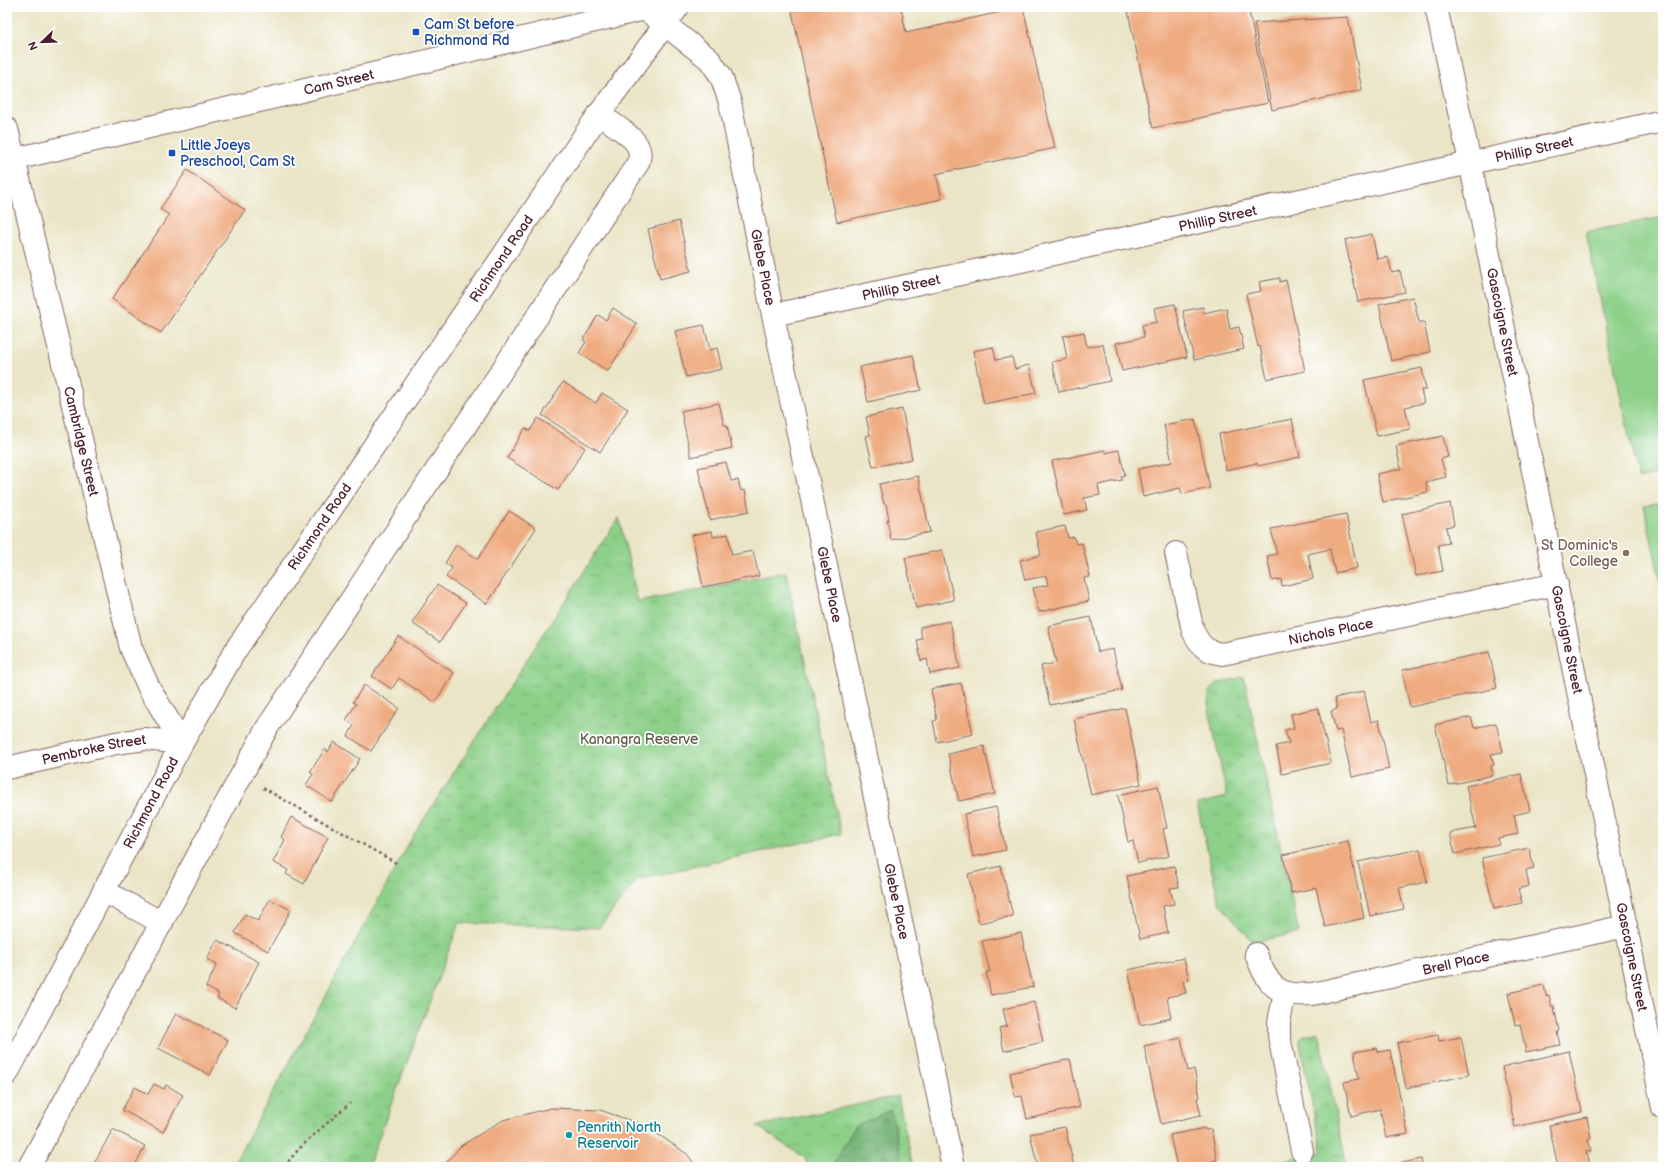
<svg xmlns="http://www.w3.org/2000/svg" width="1670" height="1174" viewBox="0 0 1670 1174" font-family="'Balsamiq Sans',sans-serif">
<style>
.grass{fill:url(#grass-tufts);stroke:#6c785a}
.forest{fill:url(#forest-crowns);stroke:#5e6850}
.pitch{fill:#8dd089;stroke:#6c785a}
.building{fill:#efac81}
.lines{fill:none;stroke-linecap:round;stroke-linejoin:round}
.minor-casing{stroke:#826461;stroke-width:24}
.path{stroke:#826461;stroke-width:2.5;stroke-dasharray:3 3;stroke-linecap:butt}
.minor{stroke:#fff;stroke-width:22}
.transit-dot{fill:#1a4fb4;stroke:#fff;stroke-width:1.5}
.education-dot{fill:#8d6e63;stroke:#fff;stroke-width:1.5}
.culture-dot{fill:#0f9aa8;stroke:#fff;stroke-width:1.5}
.labels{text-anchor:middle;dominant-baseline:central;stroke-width:3.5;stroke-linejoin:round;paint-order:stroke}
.transit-label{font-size:14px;fill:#164399;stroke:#fff;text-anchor:start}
.street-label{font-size:14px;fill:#4a1f2b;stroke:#fff}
.education-label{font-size:14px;fill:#785e54;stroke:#fff;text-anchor:end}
.park-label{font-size:14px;fill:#615d4c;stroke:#fff}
.culture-label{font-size:14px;fill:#0d838f;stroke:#fff;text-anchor:start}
</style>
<defs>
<pattern id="grass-tufts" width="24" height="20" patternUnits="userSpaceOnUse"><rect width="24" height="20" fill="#8dd089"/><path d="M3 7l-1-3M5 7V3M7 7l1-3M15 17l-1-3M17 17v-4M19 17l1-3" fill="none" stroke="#7bb276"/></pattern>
<pattern id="forest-crowns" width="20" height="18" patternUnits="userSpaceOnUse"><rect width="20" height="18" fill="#72b275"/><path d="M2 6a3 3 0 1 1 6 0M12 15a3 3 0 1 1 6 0" fill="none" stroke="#609060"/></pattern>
</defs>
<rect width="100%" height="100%" fill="#fff"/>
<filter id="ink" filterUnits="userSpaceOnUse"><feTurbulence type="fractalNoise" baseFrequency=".025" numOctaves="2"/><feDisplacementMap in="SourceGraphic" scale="8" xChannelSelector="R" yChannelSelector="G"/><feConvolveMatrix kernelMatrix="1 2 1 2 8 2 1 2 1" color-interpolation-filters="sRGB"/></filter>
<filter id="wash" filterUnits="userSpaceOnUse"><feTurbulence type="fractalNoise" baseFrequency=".012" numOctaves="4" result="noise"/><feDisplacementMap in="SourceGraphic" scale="16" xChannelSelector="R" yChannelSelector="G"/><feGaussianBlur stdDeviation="0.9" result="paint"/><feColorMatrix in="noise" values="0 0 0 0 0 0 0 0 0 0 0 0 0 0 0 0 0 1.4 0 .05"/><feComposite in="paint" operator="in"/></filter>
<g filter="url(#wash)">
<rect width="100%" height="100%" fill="#eae5c6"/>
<path class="grass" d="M619 517 638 602 786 572 841 834 638 879 599 928 459 923 368 1167H232L413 836Z
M1244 677 1299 933 1253 942 1219 903 1197 804 1227 797 1208 704 1209 692 1217 683Z
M1319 1032 1347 1167H1252L1322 1152 1300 1045V1039L1304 1035Z
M898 1096 913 1167H808L805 1158 757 1126Z"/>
<path class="forest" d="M891 1110 903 1167H832L855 1126Z"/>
<path class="pitch" d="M1663 217V474L1638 479 1586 232Z
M1663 503V594L1644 506Z"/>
<g id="blocks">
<path class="building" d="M791 7H901L906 33 1023 7 1055 148 936 174 942 199 837 222Z
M1127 7H1248L1268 103 1153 128Z
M1348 17 1362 90 1272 110 1254 23Z
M187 170 245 210 161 333 112 299 169 215 160 209Z
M679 221 691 271 660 279 648 229Z
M1372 234 1377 259 1388 257 1392 273 1400 271 1405 292 1358 302 1345 240Z
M1280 278V282L1286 280 1305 371 1267 379 1260 346 1258 347 1246 294 1261 291 1259 282Z
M1413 297 1419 322H1424L1430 352 1391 361 1379 304Z
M1175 304 1187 357 1122 371 1116 343 1144 337 1142 325 1157 322 1154 308Z
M1203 307 1204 313 1226 308 1230 329 1239 327 1244 349 1194 360 1183 311Z
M613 308 637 324 608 371 579 353 586 342 583 340 598 315 606 320Z
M704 325 710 350 717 348 722 369 686 377 675 331Z
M1084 332 1087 347 1103 344 1110 381 1059 392 1052 362 1067 359 1063 336Z
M993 347 996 360 1012 357 1015 369 1029 365 1036 393 984 404 973 351Z
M913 355 921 390 868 402 860 367Z
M1422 368 1426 390H1421L1424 403 1405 407 1410 429 1377 436 1364 380Z
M563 382 596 403 602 393 628 409 600 452 542 415Z
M719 403 724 425H727L732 448 691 457 681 411Z
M902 409 912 459 873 467 866 436 870 435 866 417Z
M538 418 585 448 558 490 507 458 525 428 530 431Z
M1195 419 1210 488 1182 494 1180 488 1143 497 1138 469 1172 462 1164 425Z
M1292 419 1300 457 1258 466 1257 463 1226 470 1219 434Z
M1443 436 1448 457 1441 459 1446 477 1426 482 1428 492 1383 502 1377 474 1401 469 1396 446Z
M1105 450 1106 453 1119 450 1125 475 1121 476 1122 480 1098 485 1100 495 1084 498 1087 510 1064 515 1052 461Z
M726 462 731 481 738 480 741 491 745 490 749 511 710 520 698 468Z
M918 476 930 532 891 540 887 520H889L886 504H884L879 484Z
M1450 503 1454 525 1446 527 1449 543 1438 545 1443 571 1416 576 1402 514Z
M509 511 536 528 487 604 446 577 452 568 445 563 456 545 478 559Z
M1346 514 1357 568 1335 573 1330 549 1308 554 1313 579 1282 586 1281 579 1272 581 1267 556 1277 554 1271 529Z
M1065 526 1068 538 1074 537 1076 544 1082 543 1090 577 1084 578 1089 601 1039 612 1033 588 1048 585 1046 576 1025 580 1020 560 1041 555 1036 532Z
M712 531 713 537 728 534 732 555 753 551 759 576 703 587 692 535Z
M942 550 954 600 916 608 905 558Z
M437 585 466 603 440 642 412 623Z
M1091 617 1098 652 1113 649 1122 690 1050 705 1041 666 1056 663 1048 626Z
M950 621 960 668 930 674 927 659 921 661 917 640 922 639 920 627Z
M398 636 454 673 435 702 399 678 392 689 372 676Z
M1489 652 1497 688 1410 707 1402 670Z
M961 683 973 734 937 742 933 721 937 720 931 689Z
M364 685 399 708 371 751 348 736 354 725 346 720 356 704 353 702Z
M1364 691 1371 722 1379 720 1389 769 1352 777 1341 730 1336 731 1331 711 1337 709 1335 698Z
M1125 708 1141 784 1091 795 1074 719Z
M1318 708 1331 763 1282 774 1276 746 1289 743 1285 730 1294 728 1291 714Z
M1471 717 1474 728 1496 723 1503 752 1491 754 1494 765 1491 766 1493 775 1449 785 1435 725Z
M334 742 360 759 332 802 306 785 313 774 310 772 325 749 328 752Z
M984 746 995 794 959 801 948 754Z
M1521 774 1530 811 1514 815 1518 834 1498 838 1499 844 1455 854 1450 833 1476 828 1466 786Z
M1158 786 1167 828 1163 829 1169 856 1138 863 1133 841 1128 842 1118 795Z
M996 807 1006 850 973 857 964 814Z
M291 817 328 837 304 884 286 874 288 870 273 862 285 840 281 837Z
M1348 841 1364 918 1325 927 1316 888 1291 893 1283 855Z
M1529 848 1534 868 1526 870 1529 886 1518 889 1522 903 1494 909 1482 858Z
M1420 849 1427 882 1399 888 1404 909 1370 916 1358 862Z
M1001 866 1013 916 979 923 968 874Z
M1174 866 1179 887 1170 888 1174 904 1163 906 1168 933 1140 939 1127 876Z
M270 899 291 910 268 951 235 933 245 914 258 921Z
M1021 933 1033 987 991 995 986 972H990L982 941Z
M217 940 259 962 235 1008 217 998 219 994 206 987 217 964 207 959Z
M1184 958 1189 980 1183 981 1186 993 1167 997 1171 1018 1140 1025 1128 970Z
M1544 985 1546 996 1549 995 1552 1007 1554 1006 1559 1031 1557 1032 1560 1045 1526 1052 1520 1024 1515 1025 1508 993Z
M1034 1002 1043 1042 1004 1051 999 1028 1007 1026 1003 1009Z
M176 1013 228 1040 210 1075 158 1048Z
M1438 1035 1439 1041 1461 1037 1469 1075 1406 1088 1397 1043Z
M1181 1038 1188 1071 1194 1069 1200 1097 1197 1098 1201 1115 1161 1124 1144 1046Z
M1377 1048 1378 1052 1390 1050 1408 1134 1386 1138 1380 1109 1351 1116 1344 1082 1359 1079 1354 1052Z
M1569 1051 1582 1112 1515 1127 1502 1067Z
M1070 1059 1080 1107 1027 1119 1022 1096 1015 1097 1010 1073Z
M154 1084 164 1089 166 1085 183 1095 163 1132 122 1110 135 1087 148 1094Z
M551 1108 600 1110 646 1126 687 1154 697 1167H442L462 1145 503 1120Z
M1587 1117 1591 1138 1588 1139 1591 1151 1586 1152 1589 1167H1558L1549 1125Z
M1065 1127 1074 1167H1038L1030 1134Z
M1205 1128V1130L1211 1129 1217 1160 1212 1161 1213 1167H1177L1170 1135Z
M113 1129 145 1146 134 1167H92Z
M1421 1159 1423 1167H1387V1166Z"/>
</g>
</g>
<g filter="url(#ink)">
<use href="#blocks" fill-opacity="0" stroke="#826461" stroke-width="1"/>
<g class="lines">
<g class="minor-casing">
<g id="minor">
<path id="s1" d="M1436 7 1470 162 1663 1108"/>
<path id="s2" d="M7 129 131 648 149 688 182 743"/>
<path id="s3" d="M7 161 645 9 709 59 721 76 730 102 773 315 953 1167"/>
<path id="s4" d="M773 315 1663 121"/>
<path id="s5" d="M1176 553 1193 631C1201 647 1205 651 1222 654L1557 584"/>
<path id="s6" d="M7 768 116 743 145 739 182 743"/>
<path d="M104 891 162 923"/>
<path id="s7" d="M1256 954C1268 986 1277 997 1312 994L1626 926"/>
<path d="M1285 993 1279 1022V1036L1302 1151"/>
<path id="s8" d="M7 1074 182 743 235 651 599 114 678 7"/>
<path d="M29 1167 267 728 638 163C640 158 641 153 638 147 634 136 609 122 599 114"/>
</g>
</g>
<path class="path" d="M263 788 398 864
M285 1167C296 1147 333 1119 350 1103"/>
<use href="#minor" class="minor"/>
</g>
</g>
<g class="transit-dot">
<rect x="412" y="28" width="8" height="8" rx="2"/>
<rect x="168" y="149" width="8" height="8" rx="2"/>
</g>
<circle class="education-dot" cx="1626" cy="553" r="4"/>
<circle class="culture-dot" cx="569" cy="1135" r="4"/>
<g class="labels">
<g class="transit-label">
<text x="424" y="24">Cam St before<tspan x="424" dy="16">Richmond Rd</tspan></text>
<text x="180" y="145">Little Joeys<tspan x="180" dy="16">Preschool, Cam St</tspan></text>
</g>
<g class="street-label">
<text stroke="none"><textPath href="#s3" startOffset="341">Cam Street</textPath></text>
<text stroke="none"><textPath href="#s4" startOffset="779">Phillip Street</textPath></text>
<text stroke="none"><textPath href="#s4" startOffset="455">Phillip Street</textPath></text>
<text stroke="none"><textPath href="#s8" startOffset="955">Richmond Road</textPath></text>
<text stroke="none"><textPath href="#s3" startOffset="954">Glebe Place</textPath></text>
<text stroke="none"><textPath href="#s4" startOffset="131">Phillip Street</textPath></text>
<text stroke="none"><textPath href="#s1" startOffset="322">Gascoigne Street</textPath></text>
<text stroke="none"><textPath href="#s2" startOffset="321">Cambridge Street</textPath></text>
<text stroke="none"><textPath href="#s8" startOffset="631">Richmond Road</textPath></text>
<text stroke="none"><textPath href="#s3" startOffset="1278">Glebe Place</textPath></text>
<text stroke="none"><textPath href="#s5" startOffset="230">Nichols Place</textPath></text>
<text stroke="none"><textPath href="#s1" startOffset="646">Gascoigne Street</textPath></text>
<text stroke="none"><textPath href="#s6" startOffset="89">Pembroke Street</textPath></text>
<text stroke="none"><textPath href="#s8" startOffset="307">Richmond Road</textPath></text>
<text stroke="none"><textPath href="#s3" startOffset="1602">Glebe Place</textPath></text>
<text stroke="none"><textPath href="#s1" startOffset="970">Gascoigne Street</textPath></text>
<text stroke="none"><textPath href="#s7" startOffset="224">Brell Place</textPath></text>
</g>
<g class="education-label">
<text x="1618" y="545">St Dominic's<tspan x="1618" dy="16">College</tspan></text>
</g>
<g class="park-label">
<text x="639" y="739">Kanangra Reserve</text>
</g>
<g class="culture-label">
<text x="577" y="1127">Penrith North<tspan x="577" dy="16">Reservoir</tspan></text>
</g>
</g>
<rect width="1670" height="1174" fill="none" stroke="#fff" stroke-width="24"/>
<g transform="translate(42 42) rotate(247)" stroke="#ffffff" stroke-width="3" paint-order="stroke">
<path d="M0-3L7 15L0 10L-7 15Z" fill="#4a1f2b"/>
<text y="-6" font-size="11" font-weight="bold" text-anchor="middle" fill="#4a1f2b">N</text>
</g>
</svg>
